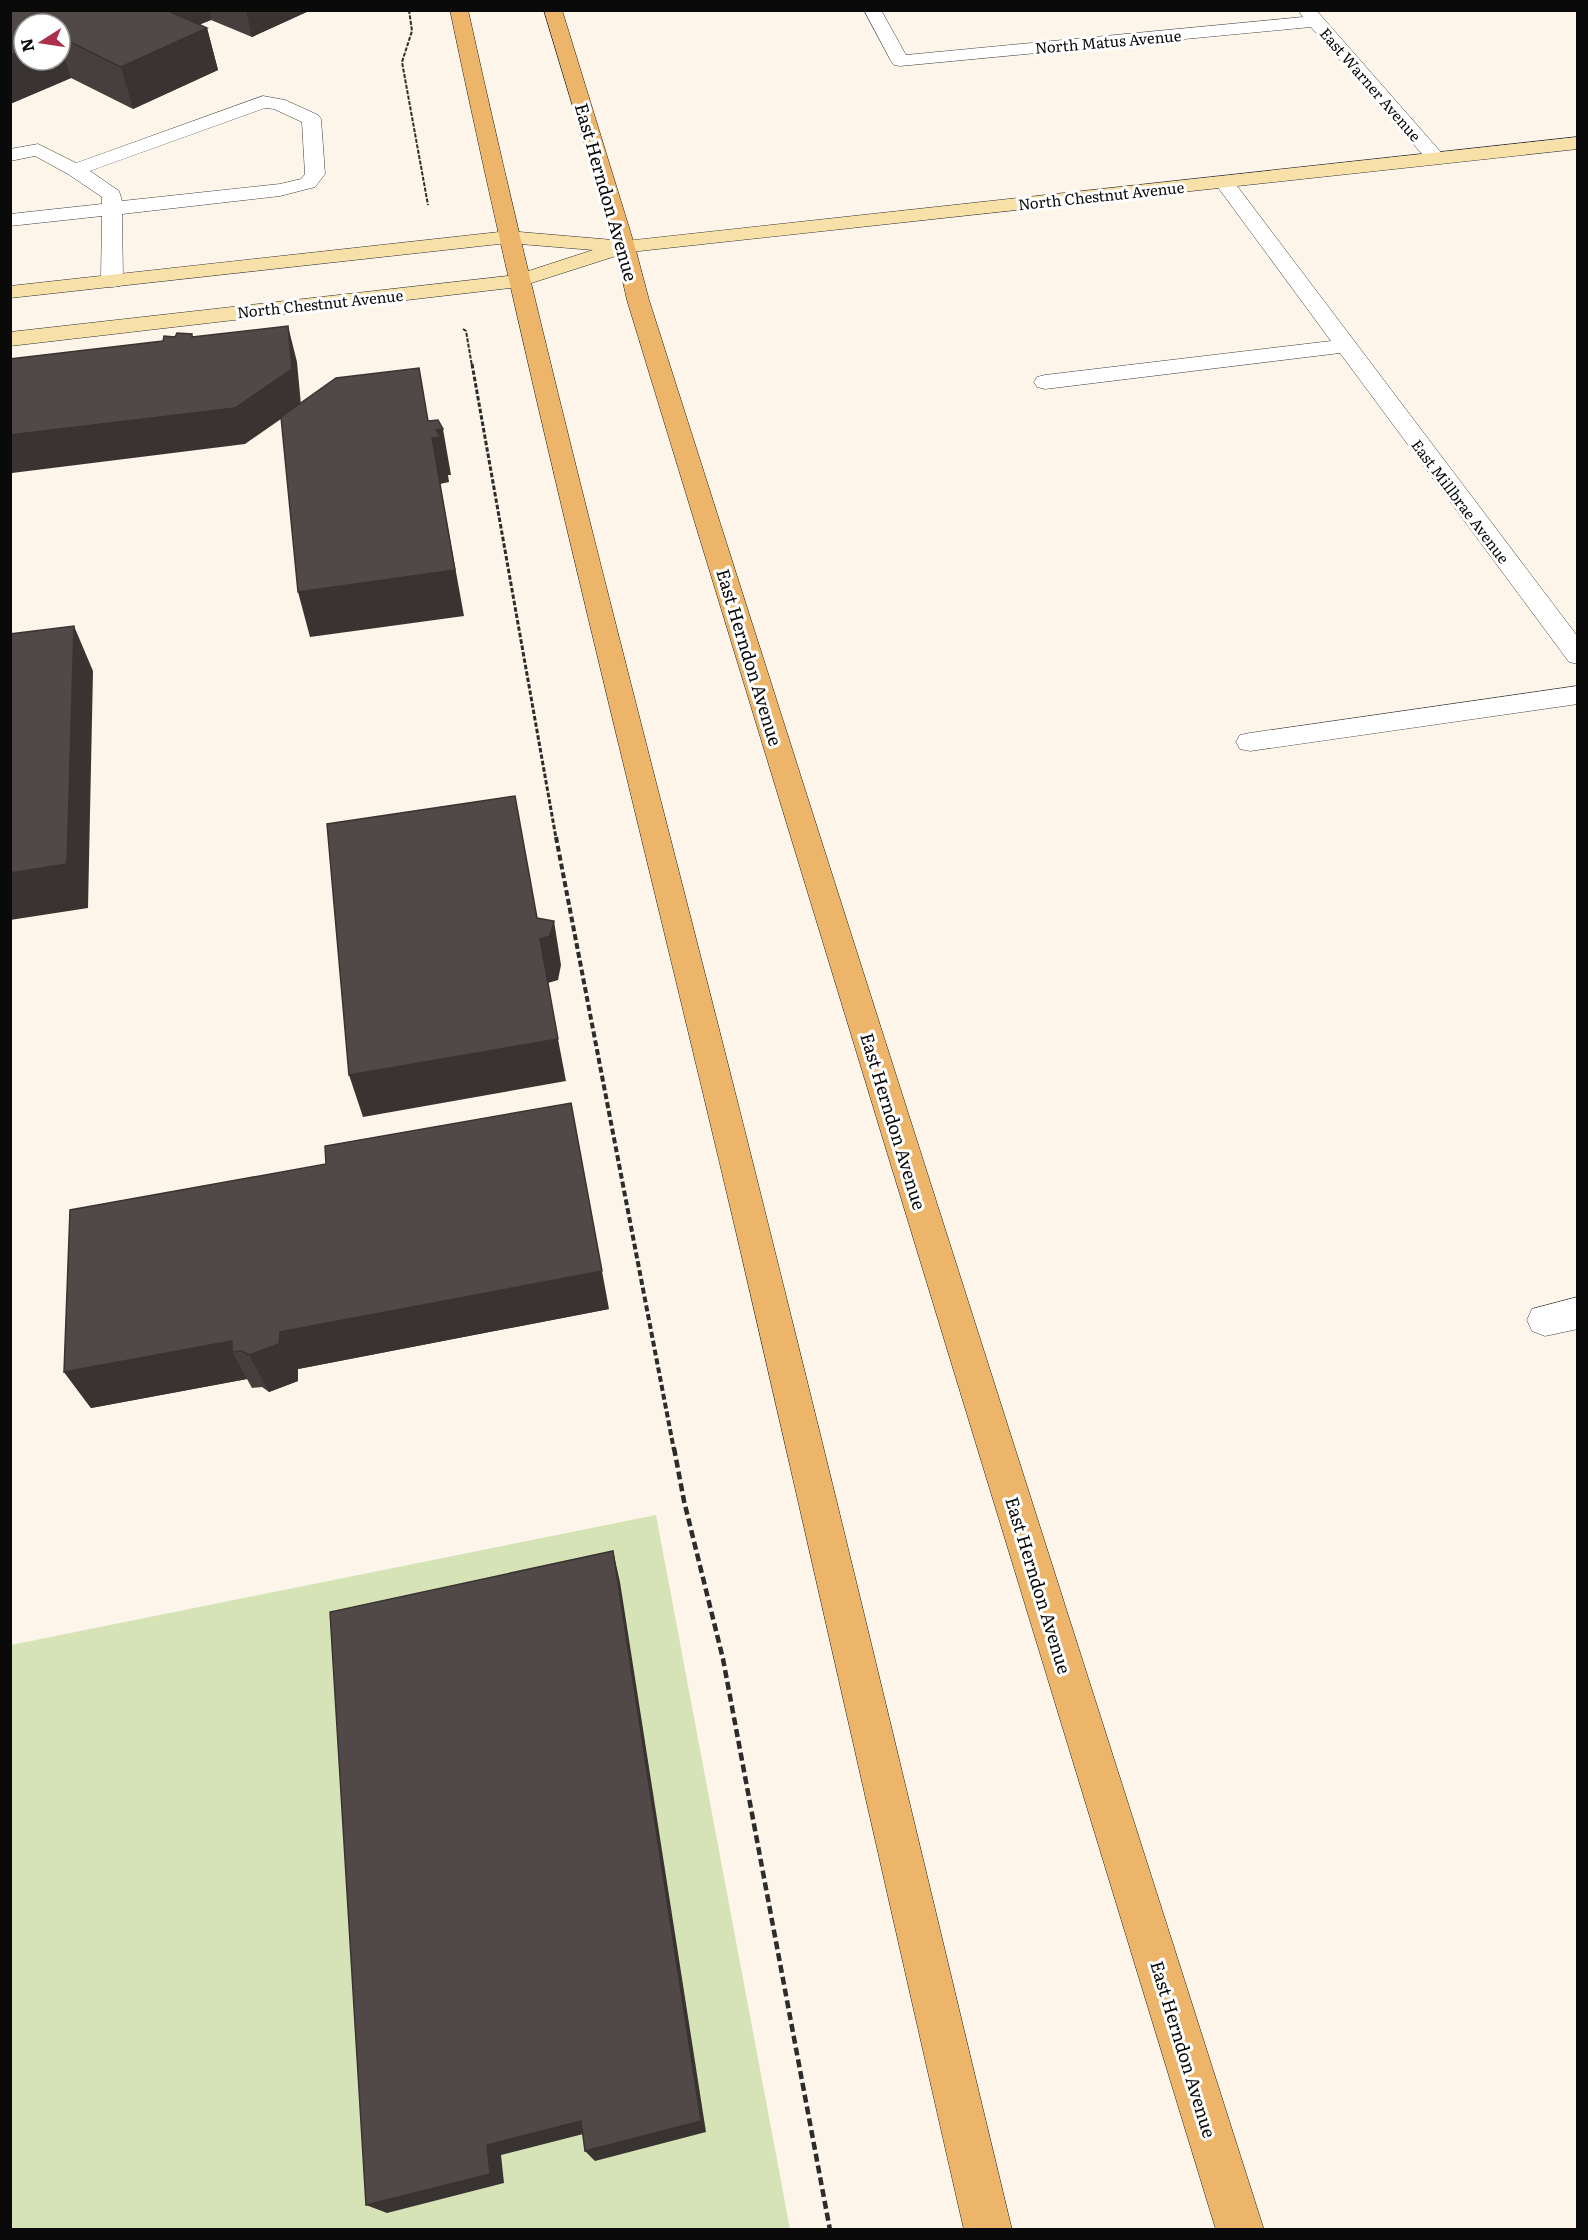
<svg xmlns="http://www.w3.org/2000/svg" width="1588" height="2240" viewBox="0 0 1588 2240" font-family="Literata,serif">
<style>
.green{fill:#d6e3b6}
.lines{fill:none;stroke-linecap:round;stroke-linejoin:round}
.lane-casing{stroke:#3d3d3d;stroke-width:1}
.street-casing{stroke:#3d3d3d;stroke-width:1}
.secondary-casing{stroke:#2c2c2c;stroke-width:1}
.primary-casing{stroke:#1b1b1b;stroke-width:1}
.path-far3{stroke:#2c2c2c;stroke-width:2;stroke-dasharray:4 1.5;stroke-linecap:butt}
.path-far2{stroke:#2c2c2c;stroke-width:3;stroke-dasharray:4.5 2;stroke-linecap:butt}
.path-far1{stroke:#2c2c2c;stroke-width:4;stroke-dasharray:6 3;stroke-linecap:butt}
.path{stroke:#2c2c2c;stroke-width:4.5;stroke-dasharray:8 4;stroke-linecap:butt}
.lane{fill:#fff;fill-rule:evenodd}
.street{fill:#fff;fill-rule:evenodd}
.secondary{fill:#f7e1a9;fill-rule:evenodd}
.primary{fill:#ecb56a;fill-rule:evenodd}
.wall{fill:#463f3d;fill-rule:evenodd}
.shaded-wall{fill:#393332}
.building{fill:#514947;stroke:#393332;stroke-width:1.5}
.labels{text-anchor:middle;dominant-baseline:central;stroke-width:6;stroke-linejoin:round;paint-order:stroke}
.far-street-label{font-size:15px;fill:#0a0a0a;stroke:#fff}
.street-label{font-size:18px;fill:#0a0a0a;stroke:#fff}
</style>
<rect width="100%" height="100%" fill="#fdf5e9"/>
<path class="green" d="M656 1515 790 2229 11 2230V1645Z"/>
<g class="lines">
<g class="lane-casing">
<path id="lane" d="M263 96 285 100 318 115 321 119 325 174 315 187 280 196 122 214 123 281 120 286 112 287 104 286 101 281 102 216 10 226V214L102 204V197L68 174 35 156 10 161V149L38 144 76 163ZM265 108 274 109 302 122 305 174 301 179 280 184 122 201 119 191 90 171Z"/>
</g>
<g class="street-casing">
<path id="street" d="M864 10H881L906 55 1303 17 1298 10H1316L1446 158 1443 162H1429L1311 27 900 66 894 65 891 61Z
M1224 176 1231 178 1578 637V664L1569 662 1340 353 1045 389 1037 387 1034 382 1037 377 1045 375 1331 341 1214 182 1217 178Z
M1578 686V704L1250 751 1240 749 1236 742 1240 735 1250 733Z
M1578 1297V1329L1545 1336 1532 1331 1527 1320 1532 1309Z"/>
</g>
<g class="secondary-casing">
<path id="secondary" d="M1578 137V149L621 253 619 255 519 287 10 346V332L516 275 593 250 508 243 10 298V286L508 231 625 241Z"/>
</g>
<g class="primary-casing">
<path id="primary" d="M450 10H468C559 422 670 828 771 1236 854 1567 932 1898 1012 2230H964C888 1898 814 1567 737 1236 641 828 536 421 450 10Z
M544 10H562L635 247 649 300 1264 2230H1216L627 300 615 247Z"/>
</g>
<path class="path-far3" d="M409 10 412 31 402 62 428 205
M463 329 466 331 472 366"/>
<path class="path-far2" d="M472 364 556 838"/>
<path class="path-far1" d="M556 837 674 1450"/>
<path class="path" d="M674 1448 684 1501 723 1659 830 2230"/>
<use href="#lane" class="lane"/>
<use href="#street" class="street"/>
<use href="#secondary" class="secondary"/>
<use href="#primary" class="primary"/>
</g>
<path class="wall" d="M10 10H311L252 37 211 20 200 24 207 28 218 70 133 109 71 78 10 104ZM24 24H60V60H24Z
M70 1210 609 1309 298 1369V1381L269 1392 262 1387 252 1388 247 1379 91 1408 64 1372Z"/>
<path class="shaded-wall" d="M147 10H209L211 20 155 43Z
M246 10H311L252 37Z
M207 28 218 70 133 109 121 67Z
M60 44 71 78 10 104V55L24 50V60H60Z
M288 326 297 362 301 405 245 444 12 473 10 470V435Z
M443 429 451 475H448L449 482 440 484 464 616 310 637 298 592 432 438 436 430Z
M74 626 93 671 88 908 10 920V873Z
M554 921 561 965 558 980 548 983 540 939Z
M558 1039 566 1081 363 1117 349 1075Z
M602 1271 609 1309 298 1369V1381L269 1392 249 1355 280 1332Z
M232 1341V1352L247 1379 91 1408 64 1372Z
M613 1551 620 1582 706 2132 595 2161 585 2151Z
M581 2121 591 2132 501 2155 504 2183 387 2213 366 2205 487 2145Z"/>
<path class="building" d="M10 10H166L207 28 121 67 60 37V24H24V50L10 55Z
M288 326 292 369 235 408 10 435V359L163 341 164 336 175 337 177 333 192 334V337Z
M419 368 428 421 438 420 443 429 436 430 441 437 432 438 455 570 298 592 281 417 336 378Z
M74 626 67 864 10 873V634Z
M515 796 537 918 554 921 550 936 540 939 558 1039 349 1075 327 824Z
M571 1103 602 1271 280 1332 279 1344 249 1355 242 1351 232 1352V1341L64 1372 70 1210 326 1164 325 1146Z
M613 1551 701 2121 585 2151 581 2121 487 2145 490 2174 366 2205 330 1612Z"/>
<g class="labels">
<g class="far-street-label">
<text transform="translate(1108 41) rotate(-5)">North Matus Avenue</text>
<text transform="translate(1371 84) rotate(49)">East Warner Avenue</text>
<text transform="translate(1101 195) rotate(-6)">North Chestnut Avenue</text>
<text transform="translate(320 303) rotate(-6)">North Chestnut Avenue</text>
<text transform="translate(1461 501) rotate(53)">East Millbrae Avenue</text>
</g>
<g class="street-label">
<text transform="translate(607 192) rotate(74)">East Herndon Avenue</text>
<text transform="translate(750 657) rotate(73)">East Herndon Avenue</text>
<text transform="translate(894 1121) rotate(73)">East Herndon Avenue</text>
<text transform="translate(1039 1585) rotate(73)">East Herndon Avenue</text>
<text transform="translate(1184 2049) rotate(73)">East Herndon Avenue</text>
</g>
</g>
<rect width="1588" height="2240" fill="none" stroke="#0a0a0a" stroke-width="24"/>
<g transform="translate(42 42) rotate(258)"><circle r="28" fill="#ffffff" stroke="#9d9d9d" stroke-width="1.5"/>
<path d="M0-4.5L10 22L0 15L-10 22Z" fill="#ac304b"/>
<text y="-9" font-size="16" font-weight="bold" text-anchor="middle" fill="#0a0a0a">N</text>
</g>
</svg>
